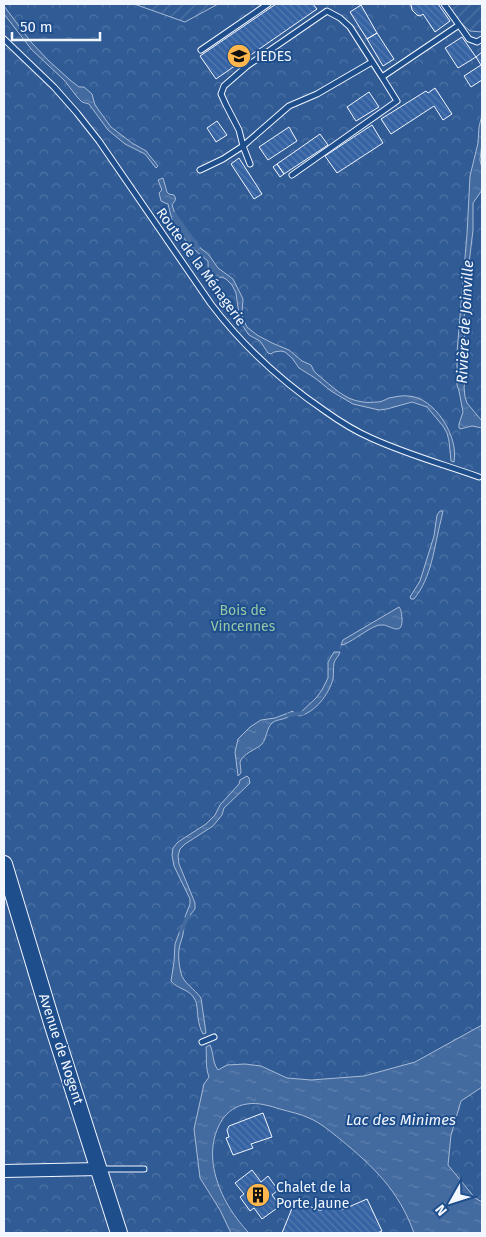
<svg xmlns="http://www.w3.org/2000/svg" width="486" height="1237" viewBox="0 0 486 1237" font-family="'Fira Sans',sans-serif">
<style>
.forest{fill:url(#forest-crowns);stroke:#a8bbd7}
.garden{fill:url(#garden-furrows);stroke:#a8bbd7}
.water{fill:url(#water-ripples);stroke:#a8bbd7}
.lines{fill:none;stroke-linecap:round;stroke-linejoin:round}
.stream{stroke:#446ba0;stroke-width:4}
.building{fill:url(#building-back-hatch);stroke:#f2f6ff}
.service-casing{stroke:#f2f6ff;stroke-width:7}
.tertiary-casing{stroke:#f2f6ff;stroke-width:14}
.primary-casing{stroke:#f2f6ff;stroke-width:18}
.service{stroke:#1f4e8c;stroke-width:5}
.tertiary{stroke:#1f4e8c;stroke-width:12}
.primary{stroke:#1f4e8c;stroke-width:16}
.labels{text-anchor:middle;dominant-baseline:central;stroke-width:4;stroke-linejoin:round;paint-order:stroke}
.poi-label{font-size:14px;fill:#f2f6ff;stroke:#1f4e8c;text-anchor:start}
.street-label{font-size:14px;fill:#f2f6ff;stroke:#1f4e8c}
.park-label{font-size:14px;fill:#97c8a6;stroke:#1f4e8c}
.water-label{font-size:15px;font-style:italic;fill:#f2f6ff;stroke:#1f4e8c}
</style>
<defs>
<pattern id="forest-crowns" width="20" height="18" patternUnits="userSpaceOnUse" patternTransform="scale(1.25)"><rect width="20" height="18" fill="#305b95"/><path d="M2 6a3 3 0 1 1 6 0M12 15a3 3 0 1 1 6 0" fill="none" stroke="#4e73a5"/></pattern>
<pattern id="garden-furrows" width="10" height="10" patternUnits="userSpaceOnUse" patternTransform="scale(1.25)"><rect width="10" height="10" fill="#305b95"/><path d="M-1 1l2-2M0 10L10 0M9 11l2-2" fill="none" stroke="#4e73a5"/></pattern>
<pattern id="water-ripples" width="26" height="14" patternUnits="userSpaceOnUse" patternTransform="scale(1.25)"><rect width="26" height="14" fill="#446ba0"/><path d="M2 4q2-2 4 0t4 0M15 11q2-2 4 0t4 0" fill="none" stroke="#5f81ae"/></pattern>
<pattern id="building-back-hatch" width="6" height="6" patternUnits="userSpaceOnUse" patternTransform="scale(1.25)"><rect width="6" height="6" fill="#3563a3"/><path d="M-1 5l2 2M0 0l6 6M5-1l2 2" fill="none" stroke="#537ab1"/></pattern>
</defs>
<rect width="100%" height="100%" fill="#1f4e8c"/>
<path class="forest" d="M4 4H482V1233H4Z"/>
<path class="garden" d="M134 4H218L185 22Z
M447 4H482V32L470 31 461 23Z"/>
<path class="water" d="M4 6 31 42 49 61 70 80 79 87H84L92 94 95 105 111 127 132 143 146 151 158 166 156 168 145 154 125 144 108 130 89 104 82 102 78 98 64 80 32 50 4 14Z
M482 115V142L480 160 482 168V190L473 203V230L467 280 466 299V304L464 317 465 329 462 369 465 383 464 387 465 397 467 403 482 421V428L472 426 460 429 459 428V424L463 412 459 391 457 385V352L467 234 470 176 478 143 479 127Z
M163 178 167 192 169 194 174 195C177 200 175 200 172 205L177 220 191 240 209 255 218 268 233 279 243 299 242 313 243 319 247 327 257 335 272 343 289 350 302 361 311 365 314 371 318 375C332 386 344 400 363 402 368 403 374 402 378 402 382 402 386 399 389 398 395 397 403 395 408 396 435 397 459 437 454 462L451 461 449 441 447 433 443 426 427 407 412 402 387 409 379 410 353 404 331 391 315 378 299 368 292 358 285 352 281 351 274 352 271 354 268 353 260 341 249 335 240 322 236 293 232 285 226 279 222 277 215 280C208 276 208 268 208 261L190 246 176 228 172 220 168 204 165 203 161 201 159 193 162 190 158 180Z
M440 511H443L441 520C434 547 432 577 414 599H411L410 597 420 581 434 536 437 515Z
M399 607C402 611 401 613 402 618 403 636 392 627 384 625 381 625 378 625 376 626 368 629 354 640 345 644L341 645 343 640Z
M334 652H340C339 656 335 659 334 663 333 667 334 673 333 679 329 694 315 713 299 716L298 715 316 698 322 690 328 678V662Z
M293 711V713C286 721 278 718 272 723 266 729 267 738 262 744 256 750 243 753 240 762 240 764 241 770 241 773L238 776 235 752 238 739 250 727 261 720 275 718Z
M247 776 249 778 250 783 224 808 222 815 213 826 185 844 180 849 178 856 179 864 195 903V909L186 920 185 917 190 904V899L174 866 172 855 173 848 178 842 206 824 215 815 220 805 239 784 240 780Z
M182 925C186 933 180 941 179 949 178 956 179 966 181 973 183 983 195 989 201 998L206 1033 203 1034C200 1029 199 1024 198 1018 197 1011 198 1004 194 998 189 989 177 989 171 981L174 962 175 944Z
M482 1025V1087L461 1101 451 1135 448 1165 475 1198 482 1202V1233H414C399 1191 374 1167 340 1139 331 1132 321 1123 309 1118 301 1114 290 1112 280 1109 270 1106 258 1102 247 1104 237 1105 227 1112 222 1120 199 1157 222 1205 249 1233H231L220 1210 200 1178 194 1129 204 1084 209 1077C205 1066 207 1058 206 1047L210 1045C214 1053 212 1062 218 1070L227 1065 245 1064 261 1066 287 1078 311 1080 364 1076 415 1062Z"/>
<g class="lines">
<path class="stream" d="M174 214 198 247
M288 715 303 713
M181 931 188 916"/>
</g>
<path class="building" d="M276 4H313L317 9 216 79 200 56Z
M408 4H438L450 21 435 32 423 14 420 16 417 15 412 10 411 5Z
M361 5 377 33 367 39 350 12Z
M377 33 394 59 383 66 367 39Z
M462 37 476 57 458 68 445 48Z
M482 52V80L471 87 464 76 481 65 476 57Z
M435 88 452 114 443 120 434 106 391 134 381 119 426 91 428 93Z
M369 92 379 107 356 121 347 107Z
M217 121 227 135 216 142 207 128Z
M372 125 383 143 337 173 325 156Z
M289 127 297 141 268 160 259 147Z
M320 134 328 145 284 174 277 164Z
M239 158 262 194 254 199 231 164Z
M277 164 284 174 280 177 273 167Z
M263 1113 272 1137 251 1144 253 1148 233 1155 226 1138 229 1137 227 1130 229 1126Z
M252 1170 261 1182 268 1176 278 1190 272 1195 280 1206 262 1219 254 1208 250 1211 240 1197 244 1194 235 1183Z
M367 1199 382 1231 377 1233H282L295 1201 319 1210H322L326 1204 329 1203H334L338 1206 341 1209H344Z"/>
<g class="lines">
<g class="service-casing">
<path id="service" d="M444 4 469 39 477 42 482 39
M4 39 54 87 77 113 99 141 211 304C242 345 281 381 325 411 339 421 355 431 371 438 406 454 442 464 479 477
M201 50 268 4
M250 164 243 146 239 130 226 105 221 94 224 86 247 66 327 11 340 18 350 27 382 77 459 25
M200 170 223 159 243 146 289 106 317 94 372 62
M292 175 397 101 382 77
M202 1042 214 1037
M102 1169H144"/>
</g>
<g class="tertiary-casing">
<path id="tertiary" d="M4 1171 99 1169"/>
</g>
<g class="primary-casing">
<path id="primary" d="M4 864 52 1023 119 1233"/>
</g>
<use href="#service" class="service"/>
<use href="#tertiary" class="tertiary"/>
<use href="#primary" class="primary"/>
</g>
<defs>
<g id="university-disc" transform="scale(1.25)"><circle r="9.5" fill="#ffb74d" stroke="#1f4e8c"/><path d="M0-5L7-2L0 1L-7-2ZM-4 1L0 2.5L4 1V4Q0 6-4 4Z" fill="#111"/></g>
<g id="building-disc" transform="scale(1.25)"><circle r="9.5" fill="#ffb74d" stroke="#1f4e8c"/><path d="M-4-6H4V6H1V3H-1V6H-4ZM-2.5-4.3h1.7v1.8h-1.7ZM.8-4.3h1.7v1.8H.8ZM-2.5-1h1.7V.8h-1.7ZM.8-1h1.7V.8H.8Z" fill="#111"/></g>
</defs>
<g fill-rule="evenodd">
<use href="#university-disc" x="239" y="56"/>
<use href="#building-disc" x="258" y="1195"/>
</g>
<g class="labels">
<g class="poi-label">
<text x="256" y="56">IEDES</text>
<text x="276" y="1187">Chalet de la<tspan x="276" dy="16">Porte Jaune</tspan></text>
</g>
<g class="street-label">
<text transform="translate(201 267) rotate(54)">Route de la Ménagerie</text>
<text transform="translate(61 1049) rotate(72)">Avenue de Nogent</text>
</g>
<g class="park-label">
<text x="243" y="610">Bois de<tspan x="243" dy="16">Vincennes</tspan></text>
</g>
<g class="water-label">
<text transform="translate(465 322) rotate(-87)">Rivière de Joinville</text>
<text x="401" y="1120">Lac des Minimes</text>
</g>
</g>
<rect width="486" height="1237" fill="none" stroke="#f2f6ff" stroke-width="10"/>
<g transform="translate(451 1202) rotate(231)" stroke="#1f4e8c" stroke-width="4" paint-order="stroke">
<path d="M0-4L9 19L0 12L-9 19Z" fill="#f2f6ff"/>
<text y="-8" font-size="14" font-weight="bold" text-anchor="middle" fill="#f2f6ff">N</text>
</g>
<path d="M12 32v8h88v-8" fill="none" stroke="#f2f6ff" stroke-width="2.5"/>
<text x="20" y="32" font-size="15" fill="#f2f6ff" stroke="#1f4e8c" stroke-width="4" paint-order="stroke">50 m</text>
</svg>
